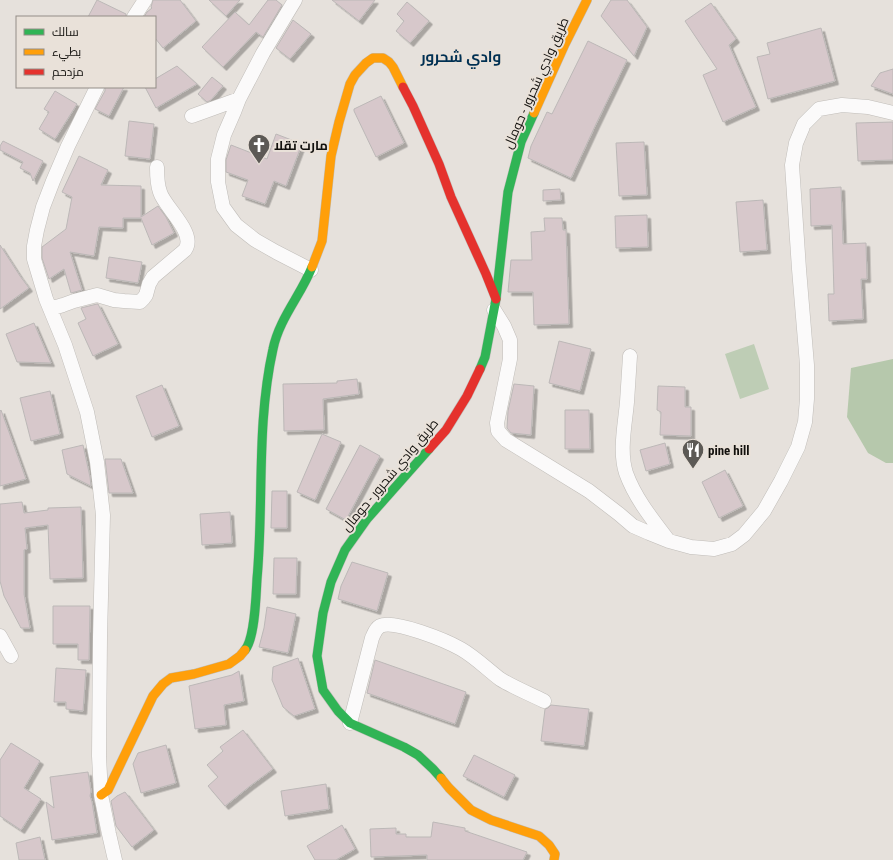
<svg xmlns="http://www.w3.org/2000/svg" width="893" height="860" viewBox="0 0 893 860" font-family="'Roboto Condensed',Cairo,sans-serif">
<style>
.green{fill:#becdb5}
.forest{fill:#b6c8ac}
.building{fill:#d7c8cb;stroke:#bcb8b7;filter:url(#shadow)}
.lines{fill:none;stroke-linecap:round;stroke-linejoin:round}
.street-casing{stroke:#c0bdb9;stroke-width:15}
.fast-casing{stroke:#c0bdb9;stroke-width:10}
.slow-casing{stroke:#c0bdb9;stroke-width:10}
.jam-casing{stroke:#c0bdb9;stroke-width:10}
.street{stroke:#fbfafa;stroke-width:14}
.fast{stroke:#30b455;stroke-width:9}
.slow{stroke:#ff9f0a;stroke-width:9}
.jam{stroke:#e5322d;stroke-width:9}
.labels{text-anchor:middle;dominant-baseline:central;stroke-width:4;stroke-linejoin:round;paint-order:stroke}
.street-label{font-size:13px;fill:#12100d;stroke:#e9e1d9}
.poi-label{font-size:13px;font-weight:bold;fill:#12100d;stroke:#e9e1d9;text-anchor:start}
.quarter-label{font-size:15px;font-weight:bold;fill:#003053;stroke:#e9e1d9}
</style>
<defs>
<filter id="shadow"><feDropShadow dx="3.5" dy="3.5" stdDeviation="0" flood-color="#0004"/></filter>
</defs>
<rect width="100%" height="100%" fill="#e6e1dc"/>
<path class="green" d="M754 344 769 389 740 399 725 354Z"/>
<path class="forest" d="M893 359V463H886L868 453 847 417 851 368Z"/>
<path class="building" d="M97 0 126 14V17H88Z
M153 0H180L196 21 163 48 155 38V17H144L147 12 152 8 151 7Z
M209 0H240L226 16Z
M268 0H276L282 5 263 37 256 32 223 67 202 47 235 12 249 25Z
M332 0H375L359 21Z
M611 0H627L647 27 634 56 601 16Z
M407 2 429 21 410 43 396 31 404 21 397 14Z
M711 3 736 39 729 45 756 107 723 122 703 75 717 69 685 21Z
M293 20 311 34 290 59 276 48Z
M821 28 835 81 768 99 757 57 770 54 767 43Z
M588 41 627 60 596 124 571 178 528 158 531 146 547 112 552 114Z
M177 66 197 84 156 108 145 87H155V79Z
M893 69V94L871 86 880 73Z
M212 77 223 86 211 100 207 102 198 94Z
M105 87H124L109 116 95 109 105 91Z
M55 91 77 104 55 139 39 129 49 112 44 109Z
M381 96 404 143 376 157 354 111V109Z
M129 121 154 124 150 159 125 156Z
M893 122V160L858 161 856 123Z
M276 134 302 144 286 186 274 181 265 204 242 196 248 180 226 172V160L231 145 267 159Z
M3 141 43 161 33 181 30 173 20 168 23 162 0 150V146Z
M644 142 647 195 619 196 616 143Z
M79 156 108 170 101 185 141 186V217L158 206 166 217 174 233 152 245 141 218H123V228L99 227 94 256 70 252 82 290 71 293 64 269 49 279 42 258V247L66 229 72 197 62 192Z
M841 187 843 244 866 243 867 279H861L863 319 829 321 828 294H834L832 225 811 226 810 189Z
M560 189 561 200 543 201V190Z
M763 200 767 250 740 252 736 202Z
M647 215 648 247 616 248 615 216Z
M544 218H562L563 230H566L569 324 534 325 533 292H508L511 260H532L531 232 545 231Z
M0 245 20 276 29 288 0 309Z
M109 257 142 262 138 283 106 278Z
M97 304H98L118 344 93 356 78 323 86 319 81 308Z
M34 323 51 363 17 362 6 334Z
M559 341 591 349 580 391 549 383Z
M357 379 359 394 323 399 324 430 284 431 283 384 337 383V381Z
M514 384 534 386 531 435 511 433 507 428 508 411Z
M162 385 179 426 152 437 136 396Z
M658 386 685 387V407H691V436L660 435 661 412 657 410Z
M50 391 60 434 31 441 20 398Z
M1 410 26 479 0 486V411Z
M565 410H589L590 449H565Z
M322 434 341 442 315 500 297 492Z
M665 443 670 464 646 471 640 450Z
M83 445 90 477 91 486 67 474 62 450Z
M360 445 380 456 346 520 326 509Z
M105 459H121L133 493H109Z
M725 470 743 506 719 518 702 482Z
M272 491H287V528H271Z
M22 502 24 513 48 510V508L81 507 83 578 50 579 48 525 25 528 27 549 24 550V594L30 628H21L4 596 0 581V504Z
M230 512 232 543 202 545 200 514Z
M274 558H297L296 594H273Z
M352 562 388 573 377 611 338 599 341 586Z
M53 606H90L89 660H78V644H53Z
M267 607 296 614 288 653 259 647 264 628Z
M298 658 315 709 294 716 283 707 272 680 273 667Z
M375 660 466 692 455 724 367 693Z
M56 668 86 670 83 711 66 709V702H54Z
M239 671 244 701 224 705 226 725 195 729 189 686 232 675Z
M551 705 589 709 584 746 541 741 545 709 548 708Z
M243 730 273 769 250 786 225 806 208 786 218 777 207 765 223 751 220 747Z
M11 743 40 761 24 788 41 799 21 830 0 816V760Z
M166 745 176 783 141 793 133 764 138 753Z
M474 755 515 775 504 797 463 776Z
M88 772 91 791 90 796 92 802 97 833 52 840 46 802 54 808 50 777Z
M326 784 329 809 285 816 281 791Z
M125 792 154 830 132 847 116 826 111 801 117 796Z
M433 822 465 828V831L527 852 523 860H427V855L371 857 370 829 396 828V834H406V837H431Z
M342 825 355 849 336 860H315L307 846Z
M40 837 45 860H19L16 843Z"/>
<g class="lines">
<g class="street-casing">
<path id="street" d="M295 0 263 53 239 99 234 112 224 135 218 159V182L223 207 236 225 255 240 276 252 311 270
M134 17 145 0
M97 87 68 146 53 181 43 207 37 230 34 246V259L46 299 65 345 87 412 97 462 103 515 100 637 99 756 101 795 109 834 115 860
M192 116 239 99
M50 309 63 305 74 301 97 295 114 300 124 301 140 302 143 299 146 295 149 284 153 277 185 250C197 233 164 207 160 192 157 184 157 175 157 167
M494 310 504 326 510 340V359L497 423 498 431 506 440 589 491 619 514 633 526 649 533 669 541 691 547 714 549 732 544 744 535 764 511 781 481 798 447 805 422 807 399V365L799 269 792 165 796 143 804 124 819 109 842 105 868 107 893 113
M630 356C629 372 628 387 627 402 625 425 619 451 626 473 635 498 652 519 668 540
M0 636 11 656
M350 723 372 638C374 634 375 629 380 626 394 619 447 641 461 649 475 657 487 669 500 679 513 687 530 694 544 701"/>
</g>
<g class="fast-casing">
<path id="fast" d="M480 369 485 357 496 299 508 192 521 142 534 113
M429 449 367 519 345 550 331 582 323 613 317 656 323 690 338 711 350 723 404 747 418 755 433 769 441 778
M245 650C255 638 256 596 257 579 264 503 256 425 273 349 279 319 301 295 312 267"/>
</g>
<g class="slow-casing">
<path id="slow" d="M534 113 565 44 587 0
M312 267 322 241 331 156 339 122 350 84 355 75 366 63 373 58H383L389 62 393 67 403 87
M441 778 449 788 471 810 491 820 539 836 549 845 555 854 554 860
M101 795 108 790 153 696 163 684 171 678 194 674 229 664 240 656 245 650"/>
</g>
<g class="jam-casing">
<path id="jam" d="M403 87 413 106 439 164 451 197 486 274 496 299
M429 449 446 430 467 396 480 369"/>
</g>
<use href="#street" class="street"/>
<use href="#fast" class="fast"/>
<use href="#slow" class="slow"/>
<use href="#jam" class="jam"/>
</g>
<defs>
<g id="church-pin" transform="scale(1.15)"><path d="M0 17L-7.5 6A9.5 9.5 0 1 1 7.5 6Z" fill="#5c5955" stroke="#e9e1d9"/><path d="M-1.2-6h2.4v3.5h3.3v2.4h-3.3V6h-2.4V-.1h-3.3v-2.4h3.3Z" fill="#fff"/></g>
<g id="restaurant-pin" transform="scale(1.15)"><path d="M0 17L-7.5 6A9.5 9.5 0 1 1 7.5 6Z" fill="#5c5955" stroke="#e9e1d9"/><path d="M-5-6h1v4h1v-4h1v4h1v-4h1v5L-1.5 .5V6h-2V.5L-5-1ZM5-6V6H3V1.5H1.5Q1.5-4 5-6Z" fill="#fff"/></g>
</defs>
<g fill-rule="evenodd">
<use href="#church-pin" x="259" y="145"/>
<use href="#restaurant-pin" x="693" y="450"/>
</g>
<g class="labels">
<g class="street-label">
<text transform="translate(536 83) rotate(-66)">طريق وادي شحرور - حومال</text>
<text transform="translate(390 475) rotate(-50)">طريق وادي شحرور - حومال</text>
</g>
<g class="poi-label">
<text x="274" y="145">مارت تقلا</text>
<text x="708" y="450">pine hill</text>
</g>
<g class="quarter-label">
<text x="461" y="57">وادي شحرور</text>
</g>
</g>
<rect x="16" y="16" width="140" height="72" fill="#e9e1d9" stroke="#938d87"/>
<rect x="24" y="29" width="20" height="6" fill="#30b455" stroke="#938d87"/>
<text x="52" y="36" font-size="12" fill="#12100d">سالك</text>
<rect x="24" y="49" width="20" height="6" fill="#ff9f0a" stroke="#938d87"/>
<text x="52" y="56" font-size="12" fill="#12100d">بطيء</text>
<rect x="24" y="69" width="20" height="6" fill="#e5322d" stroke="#938d87"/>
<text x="52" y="76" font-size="12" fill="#12100d">مزدحم</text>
</svg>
